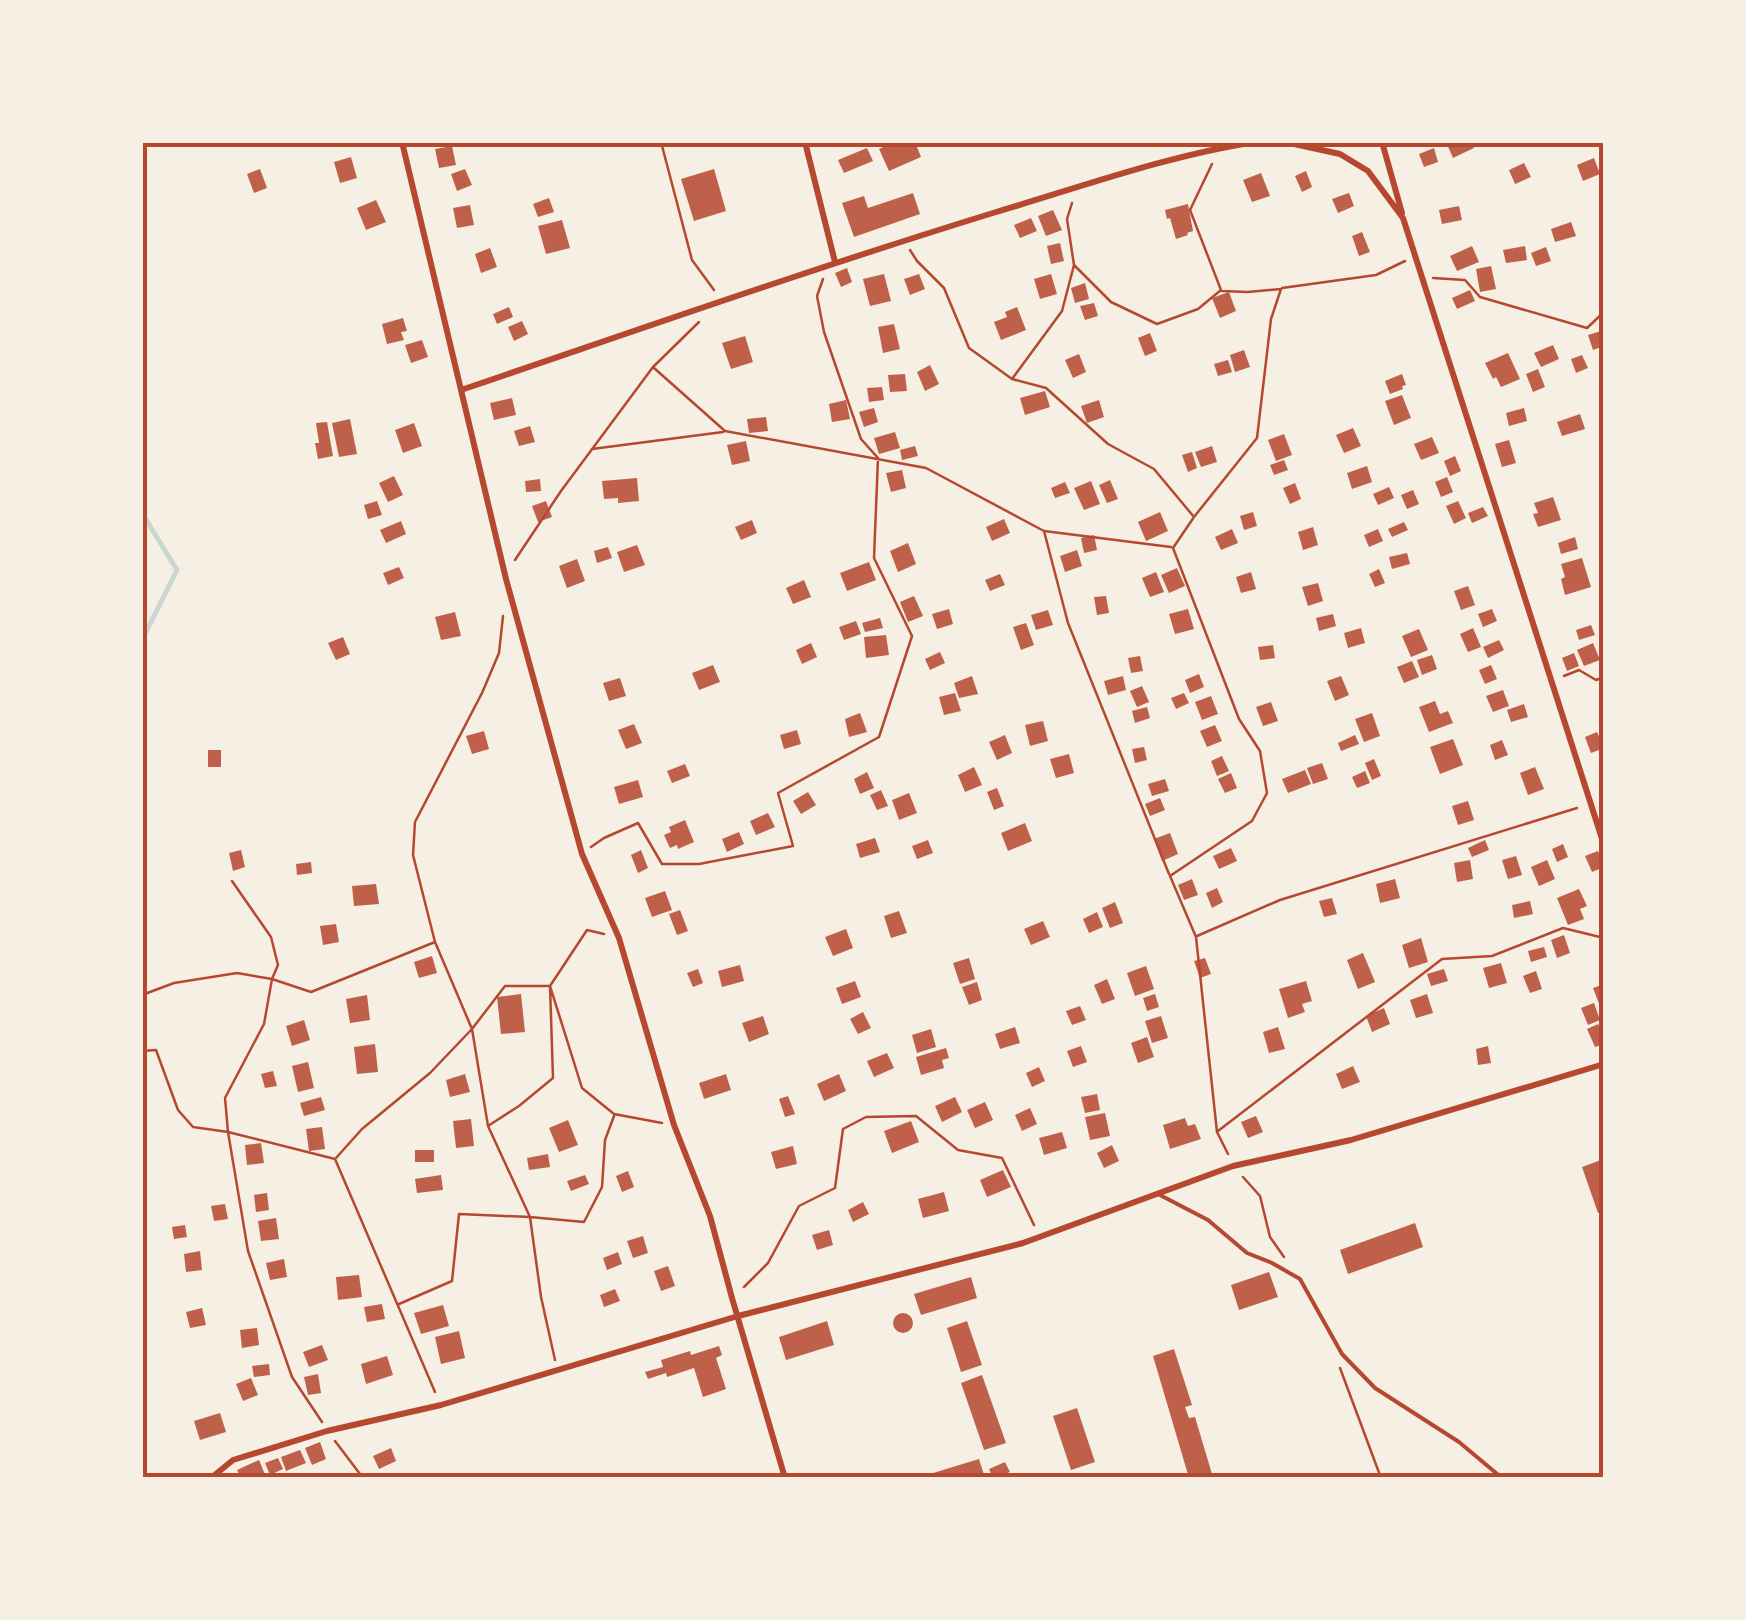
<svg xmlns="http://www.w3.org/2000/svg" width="1746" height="1620" viewBox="0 0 1746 1620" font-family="Quicksand,sans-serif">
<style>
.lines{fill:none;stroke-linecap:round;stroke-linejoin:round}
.stream{stroke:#c9d6d2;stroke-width:5}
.building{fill:#bf614a}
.path{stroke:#b5482f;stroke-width:2.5}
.service{stroke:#b5482f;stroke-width:4}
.minor{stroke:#b5482f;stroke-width:6}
.neatline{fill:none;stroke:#b5482f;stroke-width:4}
</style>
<rect width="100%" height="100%" fill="#f6efe4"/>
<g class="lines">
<path class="stream" d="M142 513 177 570 142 640"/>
</g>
<path class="building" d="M894 142H915L921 157 889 171 879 149Z
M1446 142H1471L1474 148 1453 158Z
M452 146 456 165 439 168 435 149Z
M867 148 873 161 844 173 838 160Z
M1434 148 1438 162 1424 167 1419 154Z
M351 157 357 178 340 183 334 162Z
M1594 158 1600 174 1583 181 1577 165Z
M1524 163 1531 177 1515 184 1509 170Z
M260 169 267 188 254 193 247 174Z
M465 169 472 185 457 191 451 174Z
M714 169 726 211 694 221 681 179Z
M1306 171 1312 187 1302 192 1295 176Z
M1261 173 1270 196 1252 202 1243 180Z
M913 193 920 214 854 237 842 203 864 196 868 208Z
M1349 193 1354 206 1338 213 1332 199Z
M549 198 554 212 538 217 533 204Z
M376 200 386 222 366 230 357 208Z
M1188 204 1193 231 1187 233 1188 235 1176 239 1170 218 1167 219 1165 210Z
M470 205 474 225 457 228 453 208Z
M1459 206 1462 220 1442 224 1439 210Z
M1053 210 1062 230 1046 236 1038 216Z
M1031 218 1037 231 1020 238 1014 225Z
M562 220 570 248 546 254 538 226Z
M1571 222 1576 236 1555 242 1551 229Z
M1362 232 1370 252 1359 256 1352 236Z
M1060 243 1064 261 1051 264 1047 246Z
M1472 246 1479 262 1457 271 1450 256Z
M1525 246 1527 260 1506 263 1503 250Z
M1546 247 1551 261 1536 266 1531 253Z
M490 248 497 267 481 273 475 254Z
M1491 266 1496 289 1480 292 1476 269Z
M847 268 852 282 841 287 835 273Z
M884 274 891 301 870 306 863 279Z
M919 274 925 289 910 295 904 279Z
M1051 274 1057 294 1040 299 1034 279Z
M1085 283 1089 299 1075 303 1071 288Z
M1470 290 1475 301 1457 309 1452 298Z
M1229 292 1236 311 1220 318 1212 298Z
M1094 303 1098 316 1085 320 1080 306Z
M509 307 513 317 497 324 493 314Z
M1017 307 1026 330 1001 340 994 322 1007 317 1005 312Z
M403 318 407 331 401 332 404 340 387 344 382 324Z
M522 321 528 334 514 341 508 327Z
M894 324 900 349 883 353 878 327Z
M1604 330V346L1593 350 1588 335Z
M1150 333 1157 351 1145 356 1138 338Z
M745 336 753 362 731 369 722 343Z
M422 340 428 357 411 363 405 345Z
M1553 345 1559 359 1541 367 1534 353Z
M1244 350 1250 367 1235 372 1230 355Z
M1508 353 1520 379 1501 387 1496 377 1493 379 1485 363Z
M1079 354 1086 372 1073 378 1065 360Z
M1582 355 1588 368 1576 373 1571 359Z
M1228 360 1232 372 1218 376 1214 364Z
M930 365 939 384 925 391 917 372Z
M1538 369 1545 387 1533 392 1526 374Z
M905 374 907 391 890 392 888 375Z
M1402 374 1406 385 1402 386 1403 389 1390 394 1385 381Z
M882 387 884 400 869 402 867 388Z
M1045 391 1050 407 1025 415 1020 398Z
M1402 395 1411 418 1394 425 1385 401Z
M512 398 516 415 494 420 490 403Z
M846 400 850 419 832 422 829 404Z
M1099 400 1104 417 1087 423 1081 406Z
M874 408 878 422 864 427 859 412Z
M1524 408 1527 421 1509 426 1506 413Z
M1580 414 1585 429 1562 436 1557 422Z
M766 417 768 431 749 433 747 419Z
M350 419 357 454 339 457 332 423Z
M327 422 333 456 318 459 315 443H319L316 423Z
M414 423 422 446 403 453 395 430Z
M530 426 535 442 519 446 514 431Z
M1353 428 1361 446 1344 453 1336 435Z
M895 432 900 448 879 454 874 438Z
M1284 434 1292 455 1276 461 1268 440Z
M1432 437 1439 453 1421 460 1414 444Z
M1509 440 1516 463 1502 467 1495 444Z
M746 441 750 461 732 465 727 445Z
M915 446 918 456 902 460 900 450Z
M1212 446 1217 462 1201 467 1195 452Z
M1192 452 1197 468 1188 472 1182 455Z
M1455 456 1461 471 1450 476 1444 461Z
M1284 460 1288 470 1274 475 1270 465Z
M1367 466 1372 482 1352 489 1347 473Z
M902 470 906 488 891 492 886 473Z
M394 476 403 495 388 502 379 483Z
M1447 477 1453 492 1441 497 1435 482Z
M637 478 639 501 618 503V498L604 499 602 481Z
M540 479 541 491 526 492 525 481Z
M1110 480 1118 499 1107 503 1099 485Z
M1091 481 1100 504 1084 510 1074 488Z
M1065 482 1070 493 1055 498 1051 488Z
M1295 483 1301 499 1290 504 1283 488Z
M1389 487 1394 498 1378 505 1373 494Z
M1413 490 1419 504 1407 509 1401 495Z
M1553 497 1561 520 1538 527 1533 514 1538 513 1534 503Z
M377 501 382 515 368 519 364 505Z
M546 501 552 517 538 522 532 506Z
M1458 501 1466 518 1454 524 1446 506Z
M1483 507 1488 516 1472 523 1468 513Z
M1160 512 1168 531 1146 541 1138 522Z
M1253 512 1257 526 1244 530 1240 516Z
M1004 519 1010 533 992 541 986 527Z
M752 520 757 533 741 540 735 527Z
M401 521 406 534 386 543 380 530Z
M1404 522 1408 530 1392 537 1388 529Z
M1313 527 1318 545 1303 550 1298 532Z
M1232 529 1238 543 1221 550 1215 537Z
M1378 529 1383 541 1369 547 1364 535Z
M1094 535 1097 550 1084 553 1081 538Z
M1575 537 1578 549 1561 554 1558 543Z
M908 543 916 564 898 572 890 551Z
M637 545 645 565 624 572 617 552Z
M608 547 612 558 597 563 594 551Z
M1077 550 1082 566 1065 572 1060 556Z
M1407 553 1410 564 1392 569 1389 557Z
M1582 558 1591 587 1565 595 1561 579 1565 577 1561 564Z
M577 559 585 581 567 588 559 566Z
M869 562 876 580 847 591 840 573Z
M399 567 404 578 388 585 383 573Z
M1177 568 1185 586 1169 593 1161 575Z
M1379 569 1385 583 1375 587 1369 574Z
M1156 572 1164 592 1150 597 1142 578Z
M1251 572 1256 589 1241 593 1236 577Z
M1000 574 1005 585 990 591 985 580Z
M804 580 811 597 793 604 786 588Z
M1318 583 1323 601 1308 606 1302 587Z
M1468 586 1475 605 1461 610 1454 591Z
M914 596 923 616 908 622 900 602Z
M1106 596 1109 613 1097 615 1094 597Z
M949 609 953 624 937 629 932 614Z
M1188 609 1194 629 1175 634 1169 614Z
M1492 609 1497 621 1483 627 1478 614Z
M1048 610 1053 625 1036 630 1031 615Z
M455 612 461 636 441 640 435 617Z
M1333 614 1336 626 1319 631 1316 618Z
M880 618 883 628 865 632 862 623Z
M856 621 861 634 844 640 839 627Z
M1026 623 1034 645 1021 650 1013 627Z
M1591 625 1595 635 1579 640 1576 630Z
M1361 628 1365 643 1348 648 1344 633Z
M1473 628 1481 647 1468 652 1460 634Z
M1419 629 1428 650 1411 657 1402 636Z
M886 635 889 655 866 658 864 637Z
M343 637 350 654 336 660 328 643Z
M1499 640 1504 650 1488 658 1483 647Z
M811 643 817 657 802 664 796 650Z
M1593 643 1600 660 1584 666 1577 650Z
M1273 645 1275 658 1260 660 1258 647Z
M940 652 945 663 930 670 925 659Z
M1574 653 1579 666 1567 671 1562 658Z
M1432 655 1437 669 1422 675 1417 660Z
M1140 656 1143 671 1131 673 1128 658Z
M1412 661 1419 677 1404 683 1397 667Z
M713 665 720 682 699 690 692 673Z
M1491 665 1497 679 1485 684 1479 670Z
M1199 674 1204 687 1190 693 1185 680Z
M972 676 978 694 959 698 954 683Z
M1123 676 1126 690 1108 695 1104 681Z
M1341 676 1349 695 1335 701 1327 681Z
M620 678 626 696 609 701 603 683Z
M1142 686 1149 702 1137 707 1130 691Z
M1503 690 1509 706 1493 712 1486 696Z
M955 693 961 711 944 715 939 697Z
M1184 693 1189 703 1176 709 1171 698Z
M1211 696 1218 714 1202 720 1195 702Z
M1435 701 1440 714 1448 711 1453 723 1429 732 1419 707Z
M1271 702 1278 721 1263 726 1256 707Z
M1524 704 1528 717 1511 722 1507 710Z
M1147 707 1150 718 1135 723 1132 711Z
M860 713 867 732 849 737 845 719Z
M1372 713 1380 736 1364 742 1355 719Z
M1043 721 1048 741 1030 746 1025 725Z
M634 724 642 743 626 749 618 730Z
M1215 725 1222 741 1207 747 1200 731Z
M797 730 801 744 784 749 780 735Z
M484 731 489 749 472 754 466 736Z
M1597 732 1604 748 1591 753 1585 737Z
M1005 735 1012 753 997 760 989 742Z
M1355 735 1359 744 1341 751 1338 743Z
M1453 739 1463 765 1440 774 1430 747Z
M1502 740 1508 755 1495 760 1490 745Z
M1144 747 1147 760 1135 763 1132 749Z
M208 750H221V767H208Z
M1069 754 1074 773 1056 778 1050 759Z
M1222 756 1229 771 1217 776 1211 761Z
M1374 759 1381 776 1372 780 1365 763Z
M1322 763 1328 779 1313 784 1307 768Z
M685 764 690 776 672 783 667 771Z
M974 767 982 785 965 792 958 775Z
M1535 767 1544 789 1528 795 1520 773Z
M1305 770 1311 784 1288 793 1282 779Z
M1365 771 1370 783 1357 788 1352 777Z
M867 772 874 788 860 794 854 779Z
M1231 773 1237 788 1225 793 1218 779Z
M1165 779 1169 791 1152 796 1148 784Z
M638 780 643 797 619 804 614 787Z
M997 788 1004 806 994 810 987 792Z
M881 790 888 806 877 810 870 795Z
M808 792 816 805 801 814 793 801Z
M909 793 917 813 899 820 892 800Z
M1160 798 1165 810 1150 816 1145 804Z
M1468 801 1474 820 1458 825 1452 806Z
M768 813 775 827 756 835 750 821Z
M685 820 694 842 678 849 677 845 670 848 664 835 671 832 669 827Z
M1025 823 1032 841 1008 851 1001 833Z
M739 832 744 844 727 852 722 839Z
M1170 833 1178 854 1162 861 1154 839Z
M875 838 880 852 860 858 856 844Z
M928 840 933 853 917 859 912 846Z
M1485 840 1489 850 1472 857 1468 848Z
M1563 844 1568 857 1557 862 1552 849Z
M1231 848 1237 861 1219 869 1213 856Z
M241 850 245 867 233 871 229 853Z
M641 850 648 868 638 873 631 855Z
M1598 851 1604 867 1592 872 1585 856Z
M1516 856 1522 875 1508 879 1502 860Z
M1470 860 1473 879 1457 882 1454 863Z
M1547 860 1555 879 1539 886 1531 867Z
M311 862 312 873 297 875 296 864Z
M1192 879 1198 895 1184 900 1178 885Z
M1395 879 1400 898 1380 903 1376 884Z
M376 884 379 904 354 906 352 886Z
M1217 888 1223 902 1212 908 1206 893Z
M1579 889 1587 906 1580 909 1584 919 1568 925 1557 898Z
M665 891 672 910 652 917 645 898Z
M1332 898 1337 914 1324 917 1319 901Z
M1530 901 1533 914 1514 918 1512 905Z
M1115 902 1123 923 1110 928 1102 908Z
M680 910 688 931 677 935 669 914Z
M899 911 907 933 891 938 884 916Z
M1097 912 1103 927 1089 933 1083 919Z
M1043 921 1050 937 1031 945 1024 929Z
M336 924 339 942 323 945 320 926Z
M846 929 853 948 833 956 825 937Z
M1564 935 1570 953 1557 958 1551 940Z
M1421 938 1428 962 1409 968 1402 945Z
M1544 947 1547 957 1531 962 1528 951Z
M1363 953 1375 982 1358 989 1347 960Z
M432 956 437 973 419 978 414 962Z
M969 958 975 979 960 984 953 963Z
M1205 958 1211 974 1200 978 1194 961Z
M1501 963 1507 983 1489 988 1483 968Z
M740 965 744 981 722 987 718 971Z
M1146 966 1154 989 1135 996 1127 973Z
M698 969 703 983 693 987 687 973Z
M1444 969 1448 981 1431 986 1427 974Z
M1536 971 1542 989 1530 993 1523 976Z
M1107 979 1115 999 1102 1004 1094 985Z
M855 981 861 997 842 1004 836 988Z
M1306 981 1312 1001 1302 1004 1305 1012 1288 1018 1279 989Z
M977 982 982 1000 969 1005 962 987Z
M1604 984V1014H1603L1593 988Z
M521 994 525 1032 501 1034 497 997Z
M1155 994 1159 1007 1147 1011 1143 998Z
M1427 994 1433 1013 1416 1018 1410 1000Z
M367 995 370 1020 350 1023 346 999Z
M1594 1003 1600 1020 1588 1025 1581 1008Z
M1080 1006 1086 1020 1072 1025 1066 1011Z
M1384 1008 1390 1024 1372 1032 1366 1016Z
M863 1012 871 1028 858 1034 850 1019Z
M763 1016 769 1034 749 1042 742 1023Z
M1161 1016 1168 1038 1152 1043 1145 1021Z
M304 1020 310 1040 292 1046 286 1026Z
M1598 1024 1604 1037V1044L1595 1047 1587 1029Z
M1015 1027 1020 1043 1000 1049 995 1034Z
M1278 1027 1285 1049 1269 1053 1263 1032Z
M931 1029 936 1047 917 1053 912 1035Z
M1147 1037 1154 1057 1138 1063 1131 1043Z
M375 1044 378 1072 357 1074 354 1047Z
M1081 1046 1087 1062 1073 1067 1067 1051Z
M1488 1046 1491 1063 1478 1065 1476 1049Z
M946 1048 949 1058 942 1060 944 1068 921 1075 916 1057Z
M887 1053 894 1068 874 1077 867 1061Z
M308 1062 314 1088 298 1092 292 1066Z
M1353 1066 1360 1082 1342 1089 1336 1074Z
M1039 1067 1045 1081 1032 1087 1026 1073Z
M273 1071 277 1086 265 1088 261 1074Z
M465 1074 470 1092 450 1097 446 1080Z
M726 1074 731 1090 704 1099 699 1083Z
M839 1074 846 1091 824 1101 817 1084Z
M1097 1094 1100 1110 1085 1113 1081 1097Z
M788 1096 795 1114 785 1117 779 1099Z
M321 1097 325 1110 304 1116 300 1103Z
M955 1097 962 1112 942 1122 935 1106Z
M985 1102 993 1120 975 1128 967 1110Z
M1030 1108 1037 1124 1022 1131 1015 1115Z
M1105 1113 1110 1136 1090 1140 1085 1117Z
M1256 1116 1263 1132 1248 1138 1241 1122Z
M1185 1118 1188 1126 1195 1124 1201 1139 1170 1149 1163 1125Z
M471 1119 474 1146 456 1148 453 1121Z
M568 1120 578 1145 559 1152 549 1128Z
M911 1121 919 1142 892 1153 884 1131Z
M322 1127 325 1149 309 1151 306 1129Z
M1062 1132 1067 1148 1044 1155 1039 1138Z
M261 1143 264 1163 247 1165 245 1145Z
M1112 1145 1119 1161 1104 1168 1097 1153Z
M793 1146 797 1164 776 1169 771 1152Z
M415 1150H434V1162H415Z
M548 1154 550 1167 529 1170 527 1158Z
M1601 1160 1604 1166V1211L1598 1213 1582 1167Z
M1003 1170 1011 1187 987 1197 980 1180Z
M628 1171 634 1187 622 1192 616 1176Z
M441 1175 443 1190 417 1193 415 1179Z
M585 1175 589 1184 571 1191 567 1181Z
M944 1192 949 1211 923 1218 918 1199Z
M267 1193 269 1210 256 1212 254 1195Z
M863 1202 869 1214 853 1222 848 1210Z
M225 1204 228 1219 214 1221 211 1206Z
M276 1218 279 1239 261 1241 258 1221Z
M1415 1223 1423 1247 1348 1274 1340 1250Z
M185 1225 187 1237 174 1239 172 1227Z
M829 1230 833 1245 817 1250 812 1235Z
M643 1236 648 1253 633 1258 627 1241Z
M200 1251 202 1270 186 1272 184 1254Z
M618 1252 622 1264 607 1270 603 1258Z
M284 1259 287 1277 270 1280 266 1263Z
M668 1266 675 1286 661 1291 654 1271Z
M1269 1272 1278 1297 1239 1310 1231 1285Z
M359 1275 362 1297 338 1300 336 1277Z
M971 1277 977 1298 921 1315 914 1294Z
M615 1289 620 1301 604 1307 600 1295Z
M382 1304 385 1319 367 1322 364 1307Z
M443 1305 449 1326 421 1334 414 1313Z
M202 1308 206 1325 190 1328 186 1312Z
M893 1323a10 10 0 1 1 20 0a10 10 0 1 1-20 0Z
M827 1321 834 1345 786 1360 779 1337Z
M967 1321 982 1365 961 1372 947 1328Z
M257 1328 259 1345 242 1348 240 1330Z
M459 1331 465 1358 441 1364 435 1337Z
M322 1345 328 1360 309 1367 303 1352Z
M719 1346 722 1355 716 1358 726 1389 703 1397 694 1368 667 1377 666 1373 648 1379 645 1372 663 1367 661 1360 690 1351 691 1355Z
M1174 1349 1192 1405 1185 1407 1189 1418 1195 1417 1212 1474 1205 1476 1206 1478H1189L1153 1356Z
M387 1356 393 1375 366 1384 361 1364Z
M269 1364 270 1375 254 1377 252 1366Z
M318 1374 321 1393 308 1395 304 1377Z
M982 1375 1006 1443 984 1450 961 1383Z
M251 1378 258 1395 243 1401 236 1384Z
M1077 1408 1095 1462 1071 1470 1053 1416Z
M220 1413 226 1432 200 1440 194 1421Z
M320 1442 326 1459 312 1465 305 1448Z
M391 1448 396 1461 379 1469 373 1456Z
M300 1450 306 1463 286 1471 281 1457Z
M278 1458 283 1469 270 1475 265 1463Z
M979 1459 985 1478H920V1477Z
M259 1460 266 1477 241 1478 237 1470Z
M1005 1462 1010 1472 993 1478 989 1469Z"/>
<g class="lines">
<path class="path" d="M661 142 692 260 714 290
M910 250 917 261 944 288 969 348 1012 379 1046 388 1108 444 1154 469 1194 517 1173 548 1239 719 1260 751 1267 793 1252 821 1170 876 1196 937 1217 1132 1228 1154
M1074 265 1111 302 1157 324 1198 309 1221 290 1190 210 1212 164
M1433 278 1465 280 1480 297 1587 328 1604 312
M1282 288 1376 275 1405 261
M654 368 725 431 926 468 1044 531 1171 547
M1012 379 1062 311 1074 265 1067 219 1072 203
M592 449 723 432
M1194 517 1257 438 1271 319 1281 289 1248 292 1222 291
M1044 531 1068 623 1169 874
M515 560 561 491 653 367 699 322
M503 616 499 653 482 693 415 822 413 855 435 942 472 1029 488 1126 530 1217 541 1297 555 1360
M1564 676 1579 670 1596 680 1604 677
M591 847 604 838 638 823 662 864H699L793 846 778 793 879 737 912 636 874 558 878 458 861 439 824 332 817 296 823 279
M232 881 271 937 278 965 272 979 264 1024 225 1098 228 1132 248 1251 292 1377 322 1422
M1197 936 1280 900 1577 808
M142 995 174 983 237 973 272 979 311 992 435 942
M142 1051 156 1050 178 1110 193 1127 228 1132 335 1159 435 1392
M488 1126 519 1106 553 1078 550 986 582 1088 614 1114 662 1123
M1218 1131 1442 959 1492 956 1563 928 1604 938
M336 1158 362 1129 430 1073 472 1029 505 986H550L587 930 604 934
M1243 1177 1260 1196 1270 1237 1284 1257
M744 1287 768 1263 799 1206 835 1188 843 1129 866 1117 916 1116 958 1150 1002 1158 1034 1225
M399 1304 452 1281 459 1214 530 1217 584 1222 602 1187 605 1140 614 1116
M1340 1368 1381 1478
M335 1441 363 1478"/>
<path class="service" d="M1158 1194 1208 1220 1247 1253 1272 1263 1300 1279 1342 1354 1375 1388 1459 1442 1502 1478"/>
<path class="minor" d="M402 142 506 579 582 854 619 938 674 1125 710 1216 732 1298 785 1478
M805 142 835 262
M1285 142 1340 154 1368 171 1403 218 1604 845
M1382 142 1402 213
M461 390C638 330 814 268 993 213 1078 188 1169 155 1256 142
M211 1478 233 1460 327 1431 441 1405 738 1316 1023 1243 1233 1166 1351 1140 1604 1064"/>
</g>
<rect width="1746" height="1620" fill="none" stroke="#f6efe4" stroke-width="290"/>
<rect x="145" y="145" width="1456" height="1330" class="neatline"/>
</svg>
